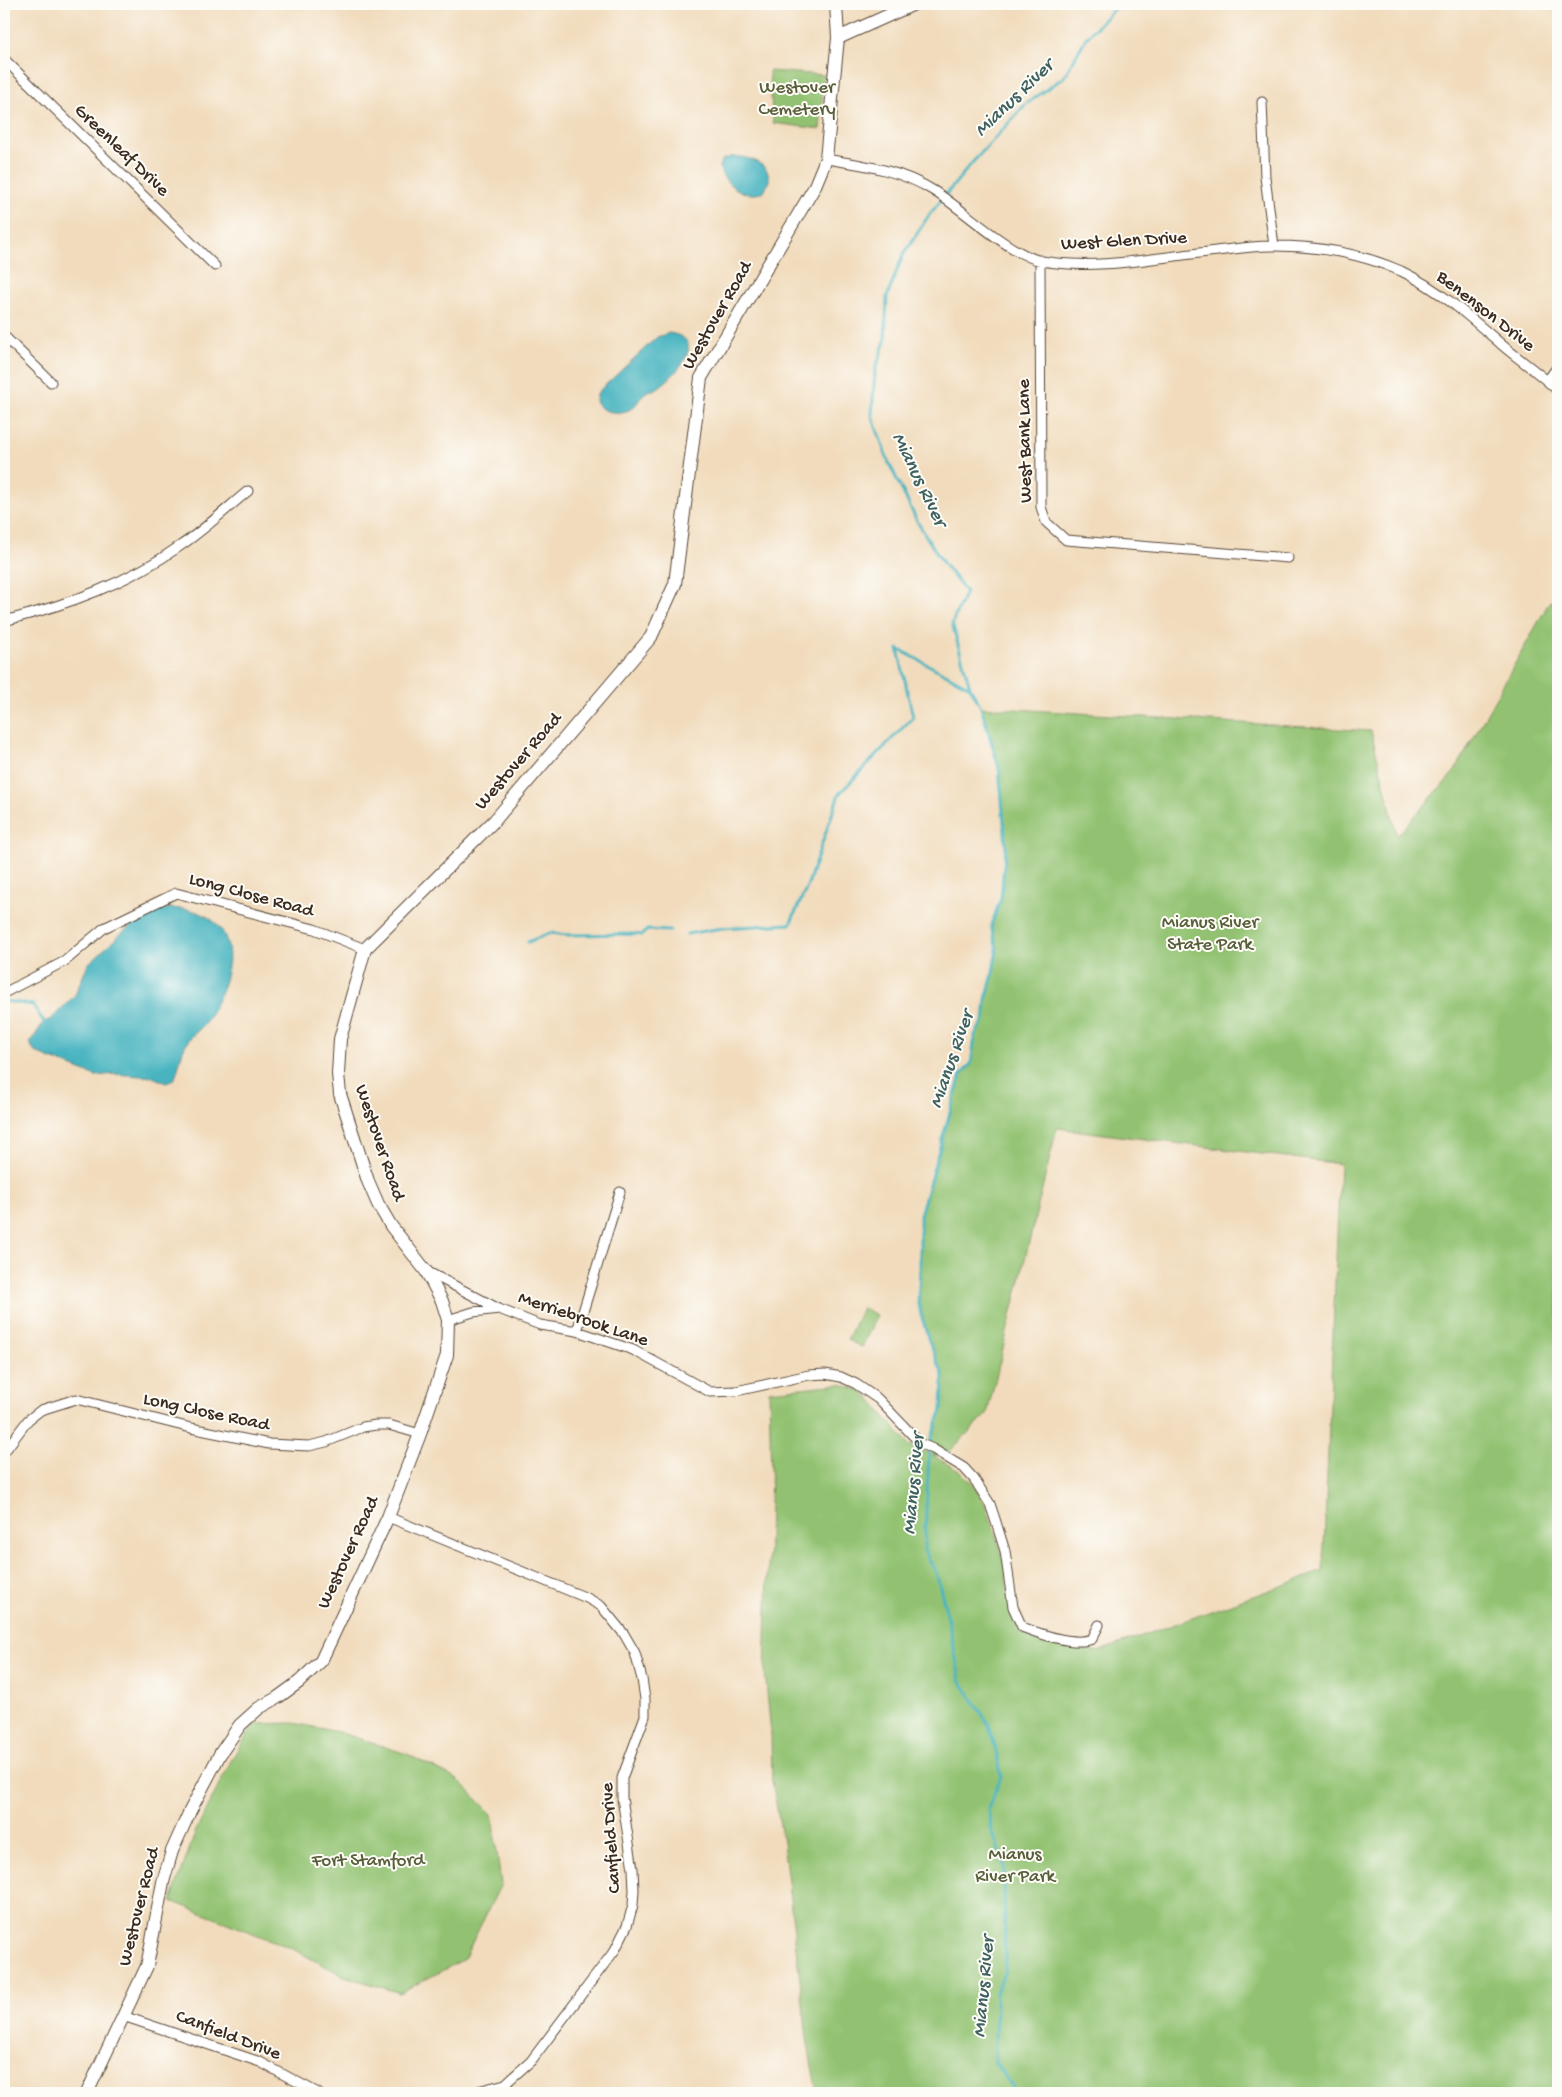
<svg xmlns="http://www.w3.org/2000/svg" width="1562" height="2097" viewBox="0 0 1562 2097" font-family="'Gochi Hand',sans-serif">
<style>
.green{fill:#92c271;stroke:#667648;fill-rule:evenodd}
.water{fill:#46b4c0;stroke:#406f6f}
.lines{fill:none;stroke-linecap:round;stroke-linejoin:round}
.stream{stroke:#46b4c0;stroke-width:3}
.street-casing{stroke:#564536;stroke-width:11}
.secondary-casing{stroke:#564536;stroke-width:14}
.street{stroke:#fff;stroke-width:9}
.secondary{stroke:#fff;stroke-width:12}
.labels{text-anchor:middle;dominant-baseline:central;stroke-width:4;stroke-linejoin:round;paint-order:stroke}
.park-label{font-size:19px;fill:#595f3b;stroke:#fdfcf7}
.street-label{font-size:19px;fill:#3b2a1e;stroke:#fdfcf7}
.water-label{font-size:20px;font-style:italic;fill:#3f615f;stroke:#fdfcf7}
</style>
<rect width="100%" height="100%" fill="#fdfcf7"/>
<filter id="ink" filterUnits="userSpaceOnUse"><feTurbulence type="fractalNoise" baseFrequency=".02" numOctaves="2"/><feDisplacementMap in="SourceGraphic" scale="10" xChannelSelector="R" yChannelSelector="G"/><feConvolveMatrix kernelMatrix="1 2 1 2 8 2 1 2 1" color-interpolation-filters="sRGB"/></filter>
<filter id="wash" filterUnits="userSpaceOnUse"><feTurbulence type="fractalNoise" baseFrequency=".0096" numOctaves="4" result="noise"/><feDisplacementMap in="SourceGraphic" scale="20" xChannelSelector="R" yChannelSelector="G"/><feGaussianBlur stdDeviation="1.12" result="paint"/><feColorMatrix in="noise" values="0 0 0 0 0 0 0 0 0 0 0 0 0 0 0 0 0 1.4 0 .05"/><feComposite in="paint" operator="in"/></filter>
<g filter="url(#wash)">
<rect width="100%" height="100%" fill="#f1dbbc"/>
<path class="green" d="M769 71 824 75 820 129 773 123Z
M1550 601 1558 603V2093H817L808 2045 783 1842 772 1781 771 1734 765 1672 771 1474 769 1391 841 1384 864 1392 909 1445 929 1453 932 1436 942 1410 943 1375 929 1341 918 1304 920 1269V1215L961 1075 971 1064 975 1035 984 1020 986 999 992 978 997 950 991 926 1001 898 1006 845 999 768 981 707 1371 731 1397 836 1455 771ZM1057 1128 1340 1164 1323 1571 1097 1652 1043 1641 1023 1634 1018 1629 1009 1604 1005 1564 986 1505 975 1487 961 1472 932 1455 945 1456 987 1414Z
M862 1308 877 1315 862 1347 847 1340Z
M293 1723 339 1732 407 1754 458 1780 492 1814 501 1884 464 1959 400 1993 344 1976 291 1948 171 1901 195 1833 233 1757 254 1724Z"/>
<path class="water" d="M730 157C750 154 783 169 763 192 745 200 723 184 719 166L722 160Z
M669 333C710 339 676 375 659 387 655 390 652 390 648 391 640 395 638 406 629 410 613 417 586 408 600 390L657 337Z
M171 908C180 909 191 909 200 913 248 934 226 989 206 1022 201 1029 193 1034 188 1041 179 1054 180 1068 174 1080L166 1083 153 1077 115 1074 96 1076 41 1055 34 1051 30 1043 44 1022 51 1019 75 995 88 964 123 932 144 916 158 909Z"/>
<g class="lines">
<path class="stream" d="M687 934 722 928 790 924 807 887 839 794 913 717 898 649 970 687
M528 942 550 933 567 935 634 934 642 935 647 930 670 931
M4 1001 33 1005 44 1022
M1017 2093 995 2063 996 1993 1005 1971 1004 1865 992 1831 988 1809 1001 1777 999 1763 989 1725 960 1679 947 1614 936 1572 924 1550 929 1454 932 1436 942 1410 943 1375 929 1341 918 1304 920 1269V1215L961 1075 971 1064 975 1035 984 1020 986 999 992 978 997 949 991 926 1001 898 1006 845 999 768 981 707 970 687 952 623 966 592 943 563 918 523 888 461 872 415 875 371 885 341 887 297 902 257 929 215 972 163 1026 104 1064 77 1086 38 1119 4"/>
</g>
</g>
<g filter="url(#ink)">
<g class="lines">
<g class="street-casing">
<path id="street" d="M4 59 215 266
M1262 102 1265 177 1274 246
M826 159C864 165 901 170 934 191 963 209 1010 255 1042 261 1093 270 1148 259 1199 253 1224 251 1250 245 1275 246 1318 246 1362 254 1401 271 1439 289 1471 318 1502 345 1521 361 1541 374 1558 391
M1040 260 1041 507 1046 522 1066 540 1288 558
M4 336 51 382
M1548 380 1558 366
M4 624 8 620C69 604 128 583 180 546 204 530 226 509 248 491
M4 993 65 961 104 928 176 893 314 929 365 949
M426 1271 499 1309
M448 1320 473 1312 499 1309 540 1325 577 1331 633 1350 710 1392 736 1391 809 1375 825 1374 841 1377 856 1384 878 1399 921 1444 933 1449 964 1468 974 1479 990 1504 995 1519 1005 1551 1013 1607 1022 1627C1040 1634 1074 1646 1092 1639L1099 1625
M577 1331 620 1192
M4 1452 28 1420 41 1410 76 1399 191 1428 269 1444 309 1446 326 1442 363 1427 376 1425H389L420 1434
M388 1517 587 1598 601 1606 624 1634 635 1653 642 1679 645 1699V1716L622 1778V1798L633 1869 634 1890 633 1905 627 1926 615 1950 531 2061 505 2084 470 2093
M123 2016 260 2062 318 2093
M505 2084 512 2093"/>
</g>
<g class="secondary-casing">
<path id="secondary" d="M838 38 914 4
M87 2093 147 1966 163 1882 172 1851 190 1811 220 1754 240 1725 259 1708 277 1698 299 1682 321 1661 388 1517 420 1434 447 1355 448 1320 442 1301 426 1271 391 1226 378 1204 368 1181 340 1094 338 1074 340 1039 365 949 495 820 651 637 675 584 701 378 814 188 826 159 838 38 836 4"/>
</g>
<use href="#street" class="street"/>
<use href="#secondary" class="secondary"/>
</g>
</g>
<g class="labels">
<g class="park-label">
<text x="797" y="88">Westover<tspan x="797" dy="22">Cemetery</tspan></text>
<text x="1210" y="923">Mianus River<tspan x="1210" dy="22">State Park</tspan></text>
<text x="1015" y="1855">Mianus<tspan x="1015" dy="22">River Park</tspan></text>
<text x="368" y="1861">Fort Stamford</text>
</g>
<g class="street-label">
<text transform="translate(121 151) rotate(44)">Greenleaf Drive</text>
<text transform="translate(1124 242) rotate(-3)">West Glen Drive</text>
<text transform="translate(1485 312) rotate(38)">Benenson Drive</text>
<text transform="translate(718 316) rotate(-60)">Westover Road</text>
<text transform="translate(1026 441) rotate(-91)">West Bank Lane</text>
<text transform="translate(519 762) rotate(-49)">Westover Road</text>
<text transform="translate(251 896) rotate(15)">Long Close Road</text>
<text transform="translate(379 1143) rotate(71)">Westover Road</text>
<text transform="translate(583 1320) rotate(19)">Merriebrook Lane</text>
<text transform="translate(206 1413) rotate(12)">Long Close Road</text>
<text transform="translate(349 1553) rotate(-65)">Westover Road</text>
<text transform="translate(612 1838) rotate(-94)">Canfield Drive</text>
<text transform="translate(140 1907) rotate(-76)">Westover Road</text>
<text transform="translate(228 2036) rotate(21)">Canfield Drive</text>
</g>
<g class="water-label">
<text transform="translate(1015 99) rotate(-44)">Mianus River</text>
<text transform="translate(918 480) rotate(64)">Mianus River</text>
<text transform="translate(953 1060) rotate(-71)">Mianus River</text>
<text transform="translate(915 1484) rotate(-85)">Mianus River</text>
<text transform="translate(985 1987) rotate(-85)">Mianus River</text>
</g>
</g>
<rect width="1562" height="2097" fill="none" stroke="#fdfcf7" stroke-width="20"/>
</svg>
